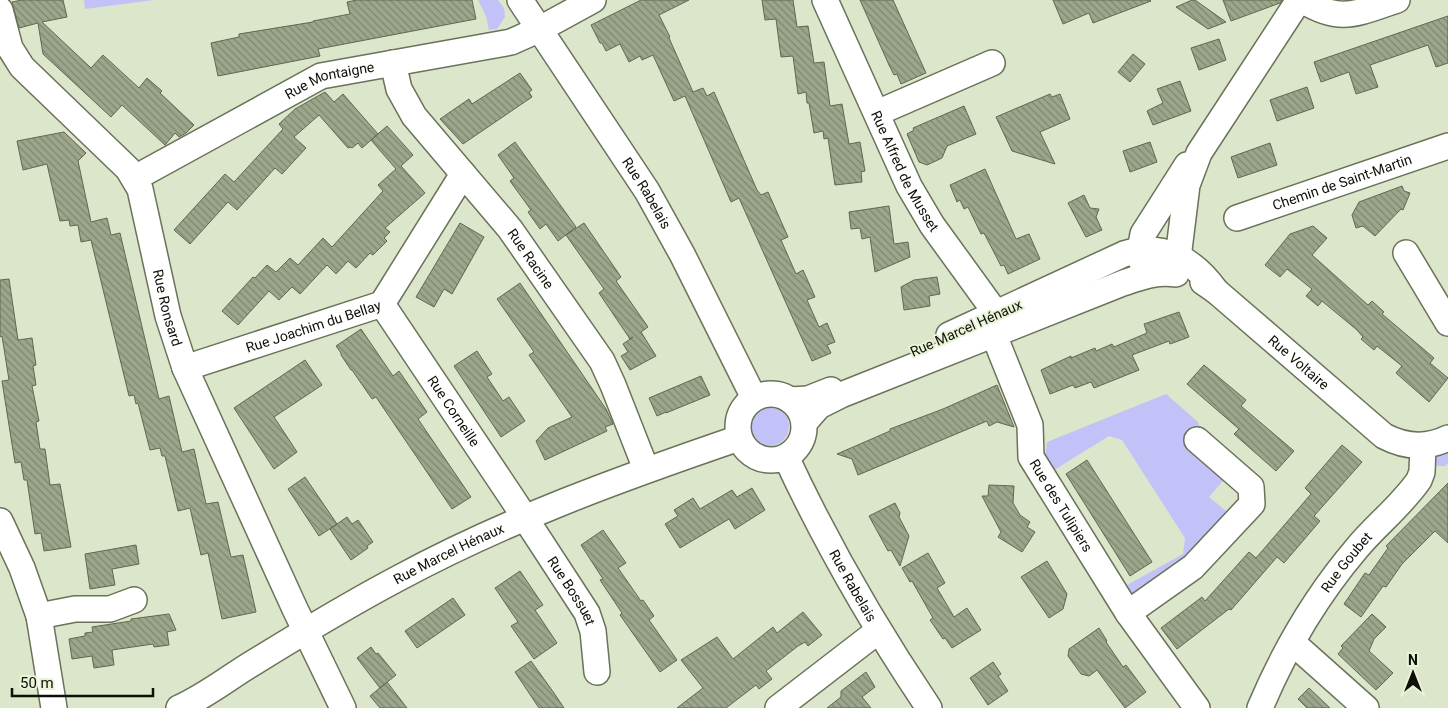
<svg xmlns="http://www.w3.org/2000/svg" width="1448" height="708" viewBox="0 0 1448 708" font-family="Roboto,sans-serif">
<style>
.grass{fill:#c2c2f9}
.building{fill:url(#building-back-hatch);stroke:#606850}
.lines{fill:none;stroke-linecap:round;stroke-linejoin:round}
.minor-casing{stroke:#6a7259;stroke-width:28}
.minor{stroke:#fff;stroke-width:25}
.labels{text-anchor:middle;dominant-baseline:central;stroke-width:4;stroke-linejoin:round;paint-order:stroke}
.street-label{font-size:14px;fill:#0d1007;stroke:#e9f3d7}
</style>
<defs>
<pattern id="building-back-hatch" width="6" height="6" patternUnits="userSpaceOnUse" patternTransform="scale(1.25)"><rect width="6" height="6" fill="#9ca68b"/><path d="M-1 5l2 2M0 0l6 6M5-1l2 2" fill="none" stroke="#7e8670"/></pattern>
</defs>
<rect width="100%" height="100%" fill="#dce6ca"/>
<path class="grass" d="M84 0H154L85 9Z
M478 0H498L504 8 505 17 497 29 489 30 486 16Z
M1166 394 1198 422 1200 429 1227 476 1209 497 1231 515 1189 558 1131 597 1120 589 1183 554 1185 538 1122 440 1109 436 1054 470 1045 458 1047 442Z
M749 426a20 20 0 1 1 40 0a20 20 0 1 1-40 0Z
M1448 449V463L1445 466H1428L1433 457Z"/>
<path class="building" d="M22 0H63L67 17 42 22 91 68 103 55 139 88 147 78 162 91 160 93 194 125 186 133 179 137 175 133 165 145 122 105 111 117 43 54 38 23 19 28 12 2Z
M357 0H472L476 19 318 49 320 56 218 76 211 43 239 37V34L313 22V21L350 14 347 2Z
M641 0H689L659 15 670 37 669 38 693 92 703 88 707 96 714 92 757 190 761 195 768 192 788 237 781 240 796 274 803 270 815 297 807 300 819 327 827 323 835 342 827 345 831 353 812 361 739 198 731 202 685 96 674 101 653 55 642 60 640 56 629 62 620 44 606 51 602 43H600L591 25Z
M762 0H793L797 27 808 26 814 63 824 62 830 106 842 104 849 144 860 142 865 171 861 172 862 182 835 185 828 138 824 139 823 131 814 133 809 103H807L806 92 798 94 793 56 781 57 776 19 765 20Z
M860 0H893L926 73 901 84 897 74 894 75 889 65Z
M1053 0H1150L1151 1 1093 23 1089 13 1063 24Z
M1192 0H1195L1226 22 1208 29 1176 7Z
M1223 0H1282L1280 3 1231 21Z
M1448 16V63L1436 67 1428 45 1370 65 1378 87 1356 94 1349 72 1321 82 1314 62Z
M1219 39 1226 60 1199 70 1191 48Z
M1133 54 1145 64 1130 82 1118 72Z
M520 73 532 90 529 92 532 97 463 144 440 119 469 99 472 104Z
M1180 81 1191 111 1153 125 1147 111 1163 103 1157 89Z
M1307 87 1314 108 1277 121 1270 100Z
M325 92 334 102 343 94 378 134 362 148 358 143 352 148 350 147 348 148 319 115 294 137 306 148 282 174 275 168 237 210 228 202 190 244 174 230 225 174 234 182 283 129 279 124 295 109Z
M1050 94 1052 97 1060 94 1070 119 1040 132 1055 164 1012 151 996 117Z
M964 106 976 134 947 146 942 158 927 165 919 162 907 134 914 130 913 128Z
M387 126 413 155 401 166 425 193 385 228 390 232 384 238 387 241 373 255 370 253 356 268 348 261 336 274 327 265 300 294 292 287 279 300 269 291 238 325 222 311 253 277 255 278 267 265 276 272 290 258 298 265 323 238 332 247 383 191 378 185 396 169 371 140Z
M64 132 86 153 78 161 91 222 107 218 111 235 120 233 159 399 169 396 182 452 194 449 206 504 218 502 231 557 243 555 256 612 222 619 208 553 201 555 190 508 178 511 165 456H162L160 448 150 450 138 403 136 404 134 395 129 396 91 240 81 242 78 225 70 226 69 220 60 221 47 164 23 170 17 141Z
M515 142 576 227 558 241 546 224 540 229 528 212 531 210 510 181 514 178 498 155Z
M1150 142 1157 162 1130 172 1123 151Z
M1270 143 1277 165 1238 178 1231 157Z
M985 169 1016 239 1029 234 1040 259 1008 274 1004 265 1001 266 984 233 981 234 968 207 964 209 960 200 957 202 950 185Z
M1402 186 1404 191 1410 193 1403 210 1401 209 1375 236 1363 226 1356 228 1352 215 1359 202Z
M1084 195 1090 208 1099 209 1096 217 1102 230 1086 237 1068 203Z
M889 206 894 244 908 242 910 257 875 272 870 237 862 239 860 228 851 229 849 212Z
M460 223 484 237 452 294 444 289 434 307 416 297Z
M584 223 621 277 616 281 648 327 641 332 656 356 630 370 621 356 628 352 623 344 633 337 630 339 599 293 604 289 566 235Z
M1313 226 1327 238 1312 255 1368 305 1372 301 1384 312 1382 314 1434 358 1430 363 1448 378 1429 402 1396 373 1402 366 1377 346 1374 350 1361 339 1363 337 1357 330 1322 301 1318 306 1306 296 1312 289 1287 269 1280 277 1265 265 1290 234Z
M937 277 940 294 929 296 930 306 904 310 901 287 914 280Z
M9 279 18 340 32 338 36 365 33 366 36 385 32 386 39 421 36 422 40 449H45L50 485 60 484 71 547 44 551 41 533 35 534 27 480H24L21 462 15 463 2 381 9 380 2 336 0 337V280Z
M520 283 606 409 613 424 605 427 607 431 545 460 536 441 548 428 572 417 529 355 534 352 497 299Z
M1179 312 1189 337 1170 344 1169 341 1132 355 1139 370 1094 388 1091 382 1075 388 1073 385 1050 394 1041 370 1071 356V358L1095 348 1096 351 1112 344 1114 347 1147 333 1144 324Z
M361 329 393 376 399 371 427 412 418 419 471 497 452 509 376 397 372 399 352 370H351L341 355V353L336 346Z
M477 351 492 374 487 377 503 401 509 397 525 421 501 437 454 366Z
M305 360 322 385 274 417 297 452 274 469 234 408Z
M1204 365 1246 400 1241 406 1294 451 1276 471 1234 434 1239 429 1187 384Z
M701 376 710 395 666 413V412L657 416 649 398Z
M997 385 1014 427 997 422 989 426 987 421 858 475 852 459 837 454 890 431V429L943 409Z
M1342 445 1362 462 1314 516 1320 521 1284 563 1277 557 1231 610 1229 609 1177 649 1161 628 1202 597 1205 601 1249 552 1256 558 1311 494 1305 488Z
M1087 460 1152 562 1130 576 1066 474Z
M305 477 337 524 319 536 288 489Z
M1448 483V543L1435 531 1402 564 1386 587 1383 586 1361 617 1344 604 1365 573 1369 575 1388 548 1386 546Z
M989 485 1014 486 1013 503 1020 515 1030 522 1027 527 1035 532 1022 552 998 537 1001 532 982 496H988Z
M752 488 765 510 735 529 729 519 680 548 665 524 678 516 674 510 693 498 700 509 732 490 737 497Z
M895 503 900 513 899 517 909 536 900 566 891 550 888 551 869 516Z
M347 517 352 524 358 520 373 542 367 546 368 548 351 560 330 529Z
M603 530 626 563 618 568 641 601 643 600 654 616 649 620 677 660 660 672 620 615 622 613 600 580 603 579 581 545Z
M136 545 139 564 112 569 115 585 90 589 85 554Z
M928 553 945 583 937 588 954 617 967 608 981 630 952 648 945 638 943 639 930 620 933 618 912 581 910 582 902 568Z
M1047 561 1067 594 1063 609 1049 618 1021 577Z
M520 571 543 605 535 610 557 643 534 659 511 626 518 622 495 588Z
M453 598 465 615 417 648 405 631Z
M803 612 822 635 808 646 805 642 798 646 766 671 772 679 759 689 756 685 726 708H677L703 688 681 660 717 637 733 659 773 627 777 633Z
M169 614 176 630 167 632 169 645 154 647 153 644 112 650 114 665 94 668 92 656 72 659 69 639 85 636V633L93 632 92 627 131 621V619Z
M1372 614 1386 627 1374 639 1369 651 1393 673 1376 690 1338 654 1343 648 1341 646Z
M1099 628 1107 641 1106 642 1123 667 1126 665 1146 692 1125 708 1097 670 1089 676 1081 674 1068 656 1069 649Z
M371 647 376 654 378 653 396 675 380 688 357 658Z
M531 661 554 693 564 708H539L515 672Z
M993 662 1001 674 998 676 1008 691 988 705 970 678Z
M866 672 875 687 862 697 871 708H827L841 697V691Z
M387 682 407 708H380L370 696Z
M1309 688 1330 708H1307L1298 699Z"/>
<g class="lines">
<g class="minor-casing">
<g id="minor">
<path id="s1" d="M520 0 647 191 682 254 754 398"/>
<path id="s2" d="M825 0 909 186 932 225 1006 327"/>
<path d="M1302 0C1341 24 1357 13 1397 0"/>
<path id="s3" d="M0 10 10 48 22 67 128 169 140 189 168 316 185 368 295 609 343 708"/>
<path id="s4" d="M393 63 399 89 414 116 510 229 602 361 613 385 646 469"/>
<path d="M877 113 992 63"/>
<path id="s5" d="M135 178 321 76 511 42 540 29 593 0"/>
<path id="s6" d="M1237 218 1448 146"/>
<path d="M1406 253 1448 323"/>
<path d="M1143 267 1140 250 1143 234 1187 165"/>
<path id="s7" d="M1203 282 1216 291 1384 436C1405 447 1426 449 1448 438"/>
<path id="s8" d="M382 304 512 498 587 613 593 631 597 672"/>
<path d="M949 335 1124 254C1163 242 1193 259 1216 291"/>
<path id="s9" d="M994 335 1030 425 1031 457 1128 613 1197 708"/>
<path id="s10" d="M185 368 382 304 463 174"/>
<circle cx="771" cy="427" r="33"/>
<path d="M790 400 808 399 831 390"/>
<path d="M804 423 819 406 841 395 1123 283C1141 277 1157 271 1176 274L1187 185 1199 153 1299 0"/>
<path id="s11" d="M786 457C827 545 875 628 929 708"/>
<path d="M0 521 22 568 39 616 54 708"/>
<path d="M1128 613 1193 567 1252 504 1251 487 1197 440"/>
<path d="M39 616 75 609H110L134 600"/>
<path d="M1293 643 1366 708"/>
<path id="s12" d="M179 708C206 696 228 678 253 663 300 634 348 605 397 579 506 520 622 478 739 438"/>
<path d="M778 708 878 631"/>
<path id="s13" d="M1260 708C1284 651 1317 595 1357 548 1376 525 1402 505 1419 480L1422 472 1423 446"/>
</g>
</g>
<use href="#minor" class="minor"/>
</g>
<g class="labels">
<g class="street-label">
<text stroke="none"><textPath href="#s5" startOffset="219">Rue Montaigne</textPath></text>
<text stroke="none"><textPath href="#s2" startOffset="189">Rue Alfred de Musset</textPath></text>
<text stroke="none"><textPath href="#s6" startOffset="111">Chemin de Saint-Martin</textPath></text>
<text stroke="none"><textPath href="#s1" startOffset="231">Rue Rabelais</textPath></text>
<text stroke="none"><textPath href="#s4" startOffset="242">Rue Racine</textPath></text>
<text stroke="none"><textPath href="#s3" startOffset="354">Rue Ronsard</textPath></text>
<text stroke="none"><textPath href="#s10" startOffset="135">Rue Joachim du Bellay</textPath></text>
<text transform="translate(966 328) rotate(-24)">Rue Marcel Hénaux</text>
<text stroke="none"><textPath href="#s7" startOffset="125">Rue Voltaire</textPath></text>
<text stroke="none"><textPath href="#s8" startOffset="129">Rue Corneille</textPath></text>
<text stroke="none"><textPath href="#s9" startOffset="186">Rue des Tulipiers</textPath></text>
<text stroke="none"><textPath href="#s12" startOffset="311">Rue Marcel Hénaux</textPath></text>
<text stroke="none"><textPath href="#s13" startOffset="170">Rue Goubet</textPath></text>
<text stroke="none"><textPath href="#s11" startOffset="145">Rue Rabelais</textPath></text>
<text stroke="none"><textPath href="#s8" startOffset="344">Rue Bossuet</textPath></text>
</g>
</g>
<g transform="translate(1413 673)" stroke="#e9f3d7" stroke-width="4" paint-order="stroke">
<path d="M0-4L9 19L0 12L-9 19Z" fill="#0d1007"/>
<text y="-8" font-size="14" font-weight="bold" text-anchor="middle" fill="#0d1007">N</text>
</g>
<path d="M12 688v8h141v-8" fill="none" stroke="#0d1007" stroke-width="2.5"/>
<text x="20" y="688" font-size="15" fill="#0d1007" stroke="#e9f3d7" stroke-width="4" paint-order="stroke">50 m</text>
</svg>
